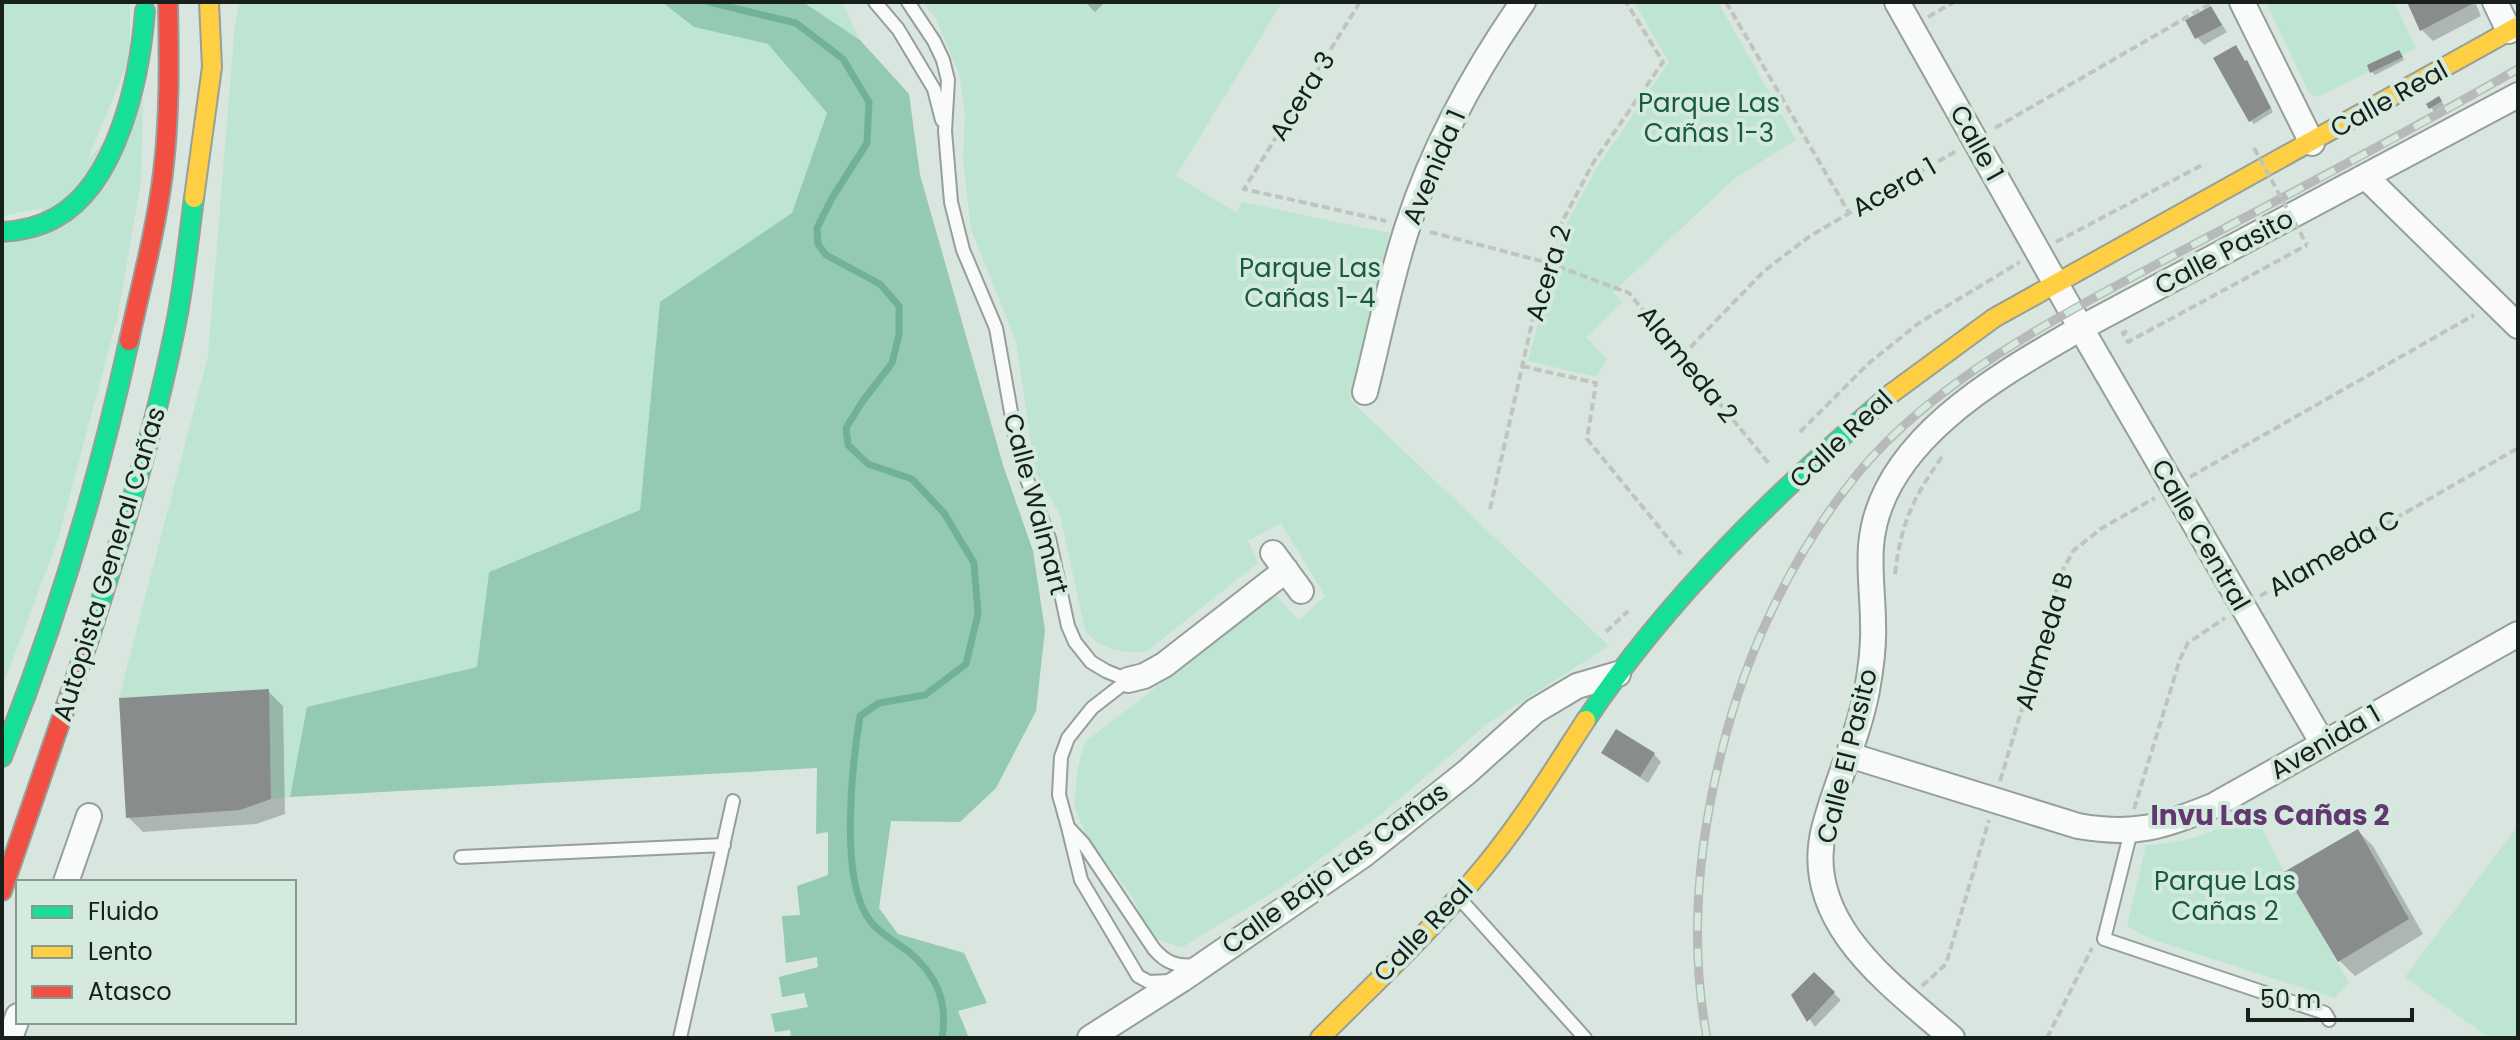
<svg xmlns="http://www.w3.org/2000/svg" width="2520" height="1040" viewBox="0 0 2520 1040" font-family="Poppins,sans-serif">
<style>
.green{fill:#bde5d1}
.forest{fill:#95cab2}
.shadow{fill:#0003}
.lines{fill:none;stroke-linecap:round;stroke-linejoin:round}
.stream{stroke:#71b296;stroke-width:7}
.building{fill:#898c8c}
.lane-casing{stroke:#969f9a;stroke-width:16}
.street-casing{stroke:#969f9a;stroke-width:28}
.fast-casing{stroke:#969f9a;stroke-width:22}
.slow-casing{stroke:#969f9a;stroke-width:22}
.jam-casing{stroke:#969f9a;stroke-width:22}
.path{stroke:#c0c4c1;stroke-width:4;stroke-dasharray:8 4;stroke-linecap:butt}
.lane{stroke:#f9fbfa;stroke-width:12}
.street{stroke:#f9fbfa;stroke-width:24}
.fast{stroke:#16e098;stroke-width:18}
.slow{stroke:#ffcf43;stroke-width:18}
.jam{stroke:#f24e42;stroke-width:18}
.rail-casing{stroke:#b7bab8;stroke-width:9}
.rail{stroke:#d4eade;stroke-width:6;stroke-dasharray:18;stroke-linecap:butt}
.path-bridge{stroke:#c0c4c1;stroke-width:4;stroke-dasharray:8 4;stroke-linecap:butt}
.labels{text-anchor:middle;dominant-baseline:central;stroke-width:8;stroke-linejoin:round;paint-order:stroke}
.street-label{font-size:26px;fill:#18201c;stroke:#d4eade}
.park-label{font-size:26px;fill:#195b41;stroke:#d4eade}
.neighbourhood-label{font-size:28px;font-weight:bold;fill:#61386f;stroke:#d4eade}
</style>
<rect width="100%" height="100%" fill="#d9e5df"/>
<path class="green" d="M2 2H130V57L87 161 47 207 2 216Z
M240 2H662L694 27 768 44 827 113 792 213 660 303 640 510 489 572 477 667 308 707 290 797 271 799 269 689 119 698 208 356 235 24Z
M803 2H842L860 40Z
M922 2H1282L1176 176 1237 213 1242 202 1389 233 1350 400 1609 646 1488 723 1384 812 1280 888 1181 948 1150 936 1132 896 1086 836 1074 804 1078 767 1085 742 1276 595 1299 621 1325 596 1281 523 1248 541 1258 563 1146 652C1122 653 1100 650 1085 630L1060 515 1035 471 1016 341 971 229 963 159 965 113 959 73 935 17Z
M1634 2H1718L1796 140 1735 178 1613 292 1622 303 1586 337 1607 359 1596 377 1528 361 1565 227 1596 169 1669 62Z
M2266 2H2394L2416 48 2318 97 2309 93Z
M143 99 141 181 118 315 58 539 2 688V244H11Z
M2253 810 2284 872 2349 983 2335 998 2151 939 2127 926 2146 845C2190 843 2216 832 2253 810Z
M2518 826V1038H2489L2405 977Z"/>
<path class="forest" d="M662 2H803L860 40 909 94 920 175 1003 465 1033 551 1045 630 1036 711 996 788 960 822 891 821 879 908 898 934 964 953 987 1003 958 1011 969 1038H791L790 1030 775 1032 771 1014 808 1007 804 993 782 997 779 977 818 967 817 957 786 963 782 916 800 915 797 886 828 875V832L816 834 817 768 290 797 307 707 477 667 489 572 640 510 660 302 792 213 827 113 768 44 694 27Z"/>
<path class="shadow" d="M1085 2H1105L1095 12Z
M2409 2H2475L2481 16 2433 41 2422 30Z
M2211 8 2227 32 2204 45 2197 37Z
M2239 51 2273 112 2254 124 2251 121Z
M2402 56 2404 60 2375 75 2372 72Z
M2439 98 2444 105 2434 111 2431 108Z
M268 691 283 706 285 814 256 824 143 832 128 817Z
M1603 753 1654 754 1661 762 1648 783Z
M2358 831 2373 846 2423 934 2355 976 2340 961 2287 873Z
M1814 974 1841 1000 1815 1027 1794 996Z"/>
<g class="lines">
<path class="stream" d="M709 2 796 23 843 59 869 102 867 143 832 198 817 228 818 244 826 255 880 284 899 306V335L892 363 862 402 846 428 848 445 868 464 912 479 944 513 974 563 978 614 966 664 925 695 879 703 860 716C852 765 840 874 867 916 876 932 895 941 909 952 937 975 948 1002 942 1038"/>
</g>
<path class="building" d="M2407 2H2470L2472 4 2420 31Z
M2211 6 2222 25 2195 39 2185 20Z
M2236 45 2245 61 2247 60 2271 108 2249 122 2213 58Z
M2399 50 2403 57 2370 73 2367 65Z
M2439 96 2442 101 2429 109 2426 104Z
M269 689 271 799 240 810 126 818 119 698Z
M1616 729 1655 753 1640 777 1601 753Z
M2358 829 2409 919 2338 962 2284 872Z
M1814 972 1835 992 1807 1022 1791 995Z"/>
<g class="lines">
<g class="lane-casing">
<path id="lane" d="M875 2 898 29 934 89 942 120
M908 2 934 41 943 60 948 80 945 131 951 202 963 250 996 328 1016 440 1022 466 1049 538 1068 626 1075 642 1091 662 1106 671 1128 680
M1128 680 1092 708 1068 738 1061 757 1059 795 1068 827 1083 843 1154 949C1166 963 1177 967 1196 965
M1068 827 1081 880 1138 976 1149 982 1170 981
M2131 831 2104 939 2325 1013 2329 1020
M461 857 724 845
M1460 899 1585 1038
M680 1038 733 801"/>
</g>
<g class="street-casing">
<path id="street" d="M1897 2 2090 344 2322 742
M2242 2 2312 143
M2495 2 2509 31
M2366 177 2518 326
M1365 392C1379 337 1390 279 1408 225 1434 145 1475 71 1523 2
M1273 553 1301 591
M1128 680 1144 676 1164 665 1286 570
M1849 755 2078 826C2135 836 2161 827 2213 806L2518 634
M66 882 89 816
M10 1038 18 1016
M1090 1038 1181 980 1363 855 1467 772 1535 711 1577 686 1618 674
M1952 1038C1891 985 1801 922 1824 829 1836 782 1858 738 1867 690 1871 668 1874 646 1873 624 1873 598 1869 572 1871 546 1879 441 2001 374 2081 328L2518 95"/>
</g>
<g class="fast-casing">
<path id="fast" d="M2 232C20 231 39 227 55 218 118 184 140 76 145 11
M89 639C123 532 157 424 178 313 185 275 189 236 194 198
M1586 720C1669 596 1780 489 1892 393
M2 757C56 622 98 483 129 341"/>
</g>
<g class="slow-casing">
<path id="slow" d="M194 198 212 67 209 2
M1892 393 1994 318 2518 26
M1320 1038C1376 982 1435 927 1485 866 1523 820 1554 769 1586 720"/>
</g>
<g class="jam-casing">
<path id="jam" d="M129 341C141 285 156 230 163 173 170 116 169 59 168 2
M2 891 89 639"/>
</g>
<path class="path" d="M1360 2 1244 189 1386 221
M1726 2 1849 213
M1928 17 1954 2
M1995 128 2213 2
M1430 232 1549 263 1629 293 1770 465
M2056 242 2204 164
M2127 331 2123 333 2128 342 2307 245
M1682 356 1764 271 1810 236 1956 151
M1522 366 1596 383 1587 439 1681 554
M1800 432 1869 363 1919 323 2020 262
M2190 477 2474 315
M1490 509 1536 305 1561 224 1593 163 1663 62 1626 2
M1895 574C1901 522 1914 496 1944 454
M2260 596 2518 448
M1606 632 1628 611
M2000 781 2052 610 2060 575 2074 550 2102 528 2155 498
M2134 809 2180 659 2188 643 2225 618
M1922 986 1946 964 1989 820
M2047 1038 2092 948"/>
<use href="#lane" class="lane"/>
<use href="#street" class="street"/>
<use href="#fast" class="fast"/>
<use href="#slow" class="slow"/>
<use href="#jam" class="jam"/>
<g class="rail-casing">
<path id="rail" d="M1707 1038C1689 942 1698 844 1722 750 1746 651 1794 551 1859 472 1941 373 2077 307 2189 247 2299 189 2410 131 2518 69"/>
</g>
<use href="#rail" class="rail"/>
<path class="path-bridge" d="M2254 148 2307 245"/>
</g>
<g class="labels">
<g class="street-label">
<text transform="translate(1302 96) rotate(-58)">Acera 3</text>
<text transform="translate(2389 99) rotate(-29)">Calle Real</text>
<text transform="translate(1977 143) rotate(61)">Calle 1</text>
<text transform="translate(1434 167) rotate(-67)">Avenida 1</text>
<text transform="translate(1894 187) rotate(-30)">Acera 1</text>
<text transform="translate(2224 252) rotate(-28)">Calle Pasito</text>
<text transform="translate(1548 273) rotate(-73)">Acera 2</text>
<text transform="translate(1688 364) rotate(51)">Alameda 2</text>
<text transform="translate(1841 439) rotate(-43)">Calle Real</text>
<text transform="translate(1036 504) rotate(75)">Calle Walmart</text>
<text transform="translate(2201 535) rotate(60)">Calle Central</text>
<text transform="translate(2334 553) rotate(-30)">Alameda C</text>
<text transform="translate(109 564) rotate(-73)">Autopista General Cañas</text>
<text transform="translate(2044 641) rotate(-73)">Alameda B</text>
<text transform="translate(2325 742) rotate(-30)">Avenida 1</text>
<text transform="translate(1847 756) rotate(-76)">Calle El Pasito</text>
<text transform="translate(1335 868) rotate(-36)">Calle Bajo Las Cañas</text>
<text transform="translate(1423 931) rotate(-46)">Calle Real</text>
</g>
<g class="park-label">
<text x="1709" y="103">Parque Las<tspan x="1709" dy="30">Cañas 1-3</tspan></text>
<text x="1310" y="268">Parque Las<tspan x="1310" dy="30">Cañas 1-4</tspan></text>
<text x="2225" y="881">Parque Las<tspan x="2225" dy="30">Cañas 2</tspan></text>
</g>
<g class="neighbourhood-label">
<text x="2270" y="815">Invu Las Cañas 2</text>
</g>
</g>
<rect width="2520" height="1040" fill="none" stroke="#18201c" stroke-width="8"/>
<rect x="16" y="880" width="280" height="144" fill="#d4eade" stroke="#899990" stroke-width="2"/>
<rect x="32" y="906" width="40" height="12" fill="#16e098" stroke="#899990" stroke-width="2"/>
<text x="88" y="920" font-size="24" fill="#18201c">Fluido</text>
<rect x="32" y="946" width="40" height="12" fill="#ffcf43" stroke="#899990" stroke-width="2"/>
<text x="88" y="960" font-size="24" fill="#18201c">Lento</text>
<rect x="32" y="986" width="40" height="12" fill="#f24e42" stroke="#899990" stroke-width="2"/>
<text x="88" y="1000" font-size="24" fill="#18201c">Atasco</text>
<path d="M2248 1008v12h164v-12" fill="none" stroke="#18201c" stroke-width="4"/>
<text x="2260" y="1008" font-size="24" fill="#18201c" stroke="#d4eade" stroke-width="6" paint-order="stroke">50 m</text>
</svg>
